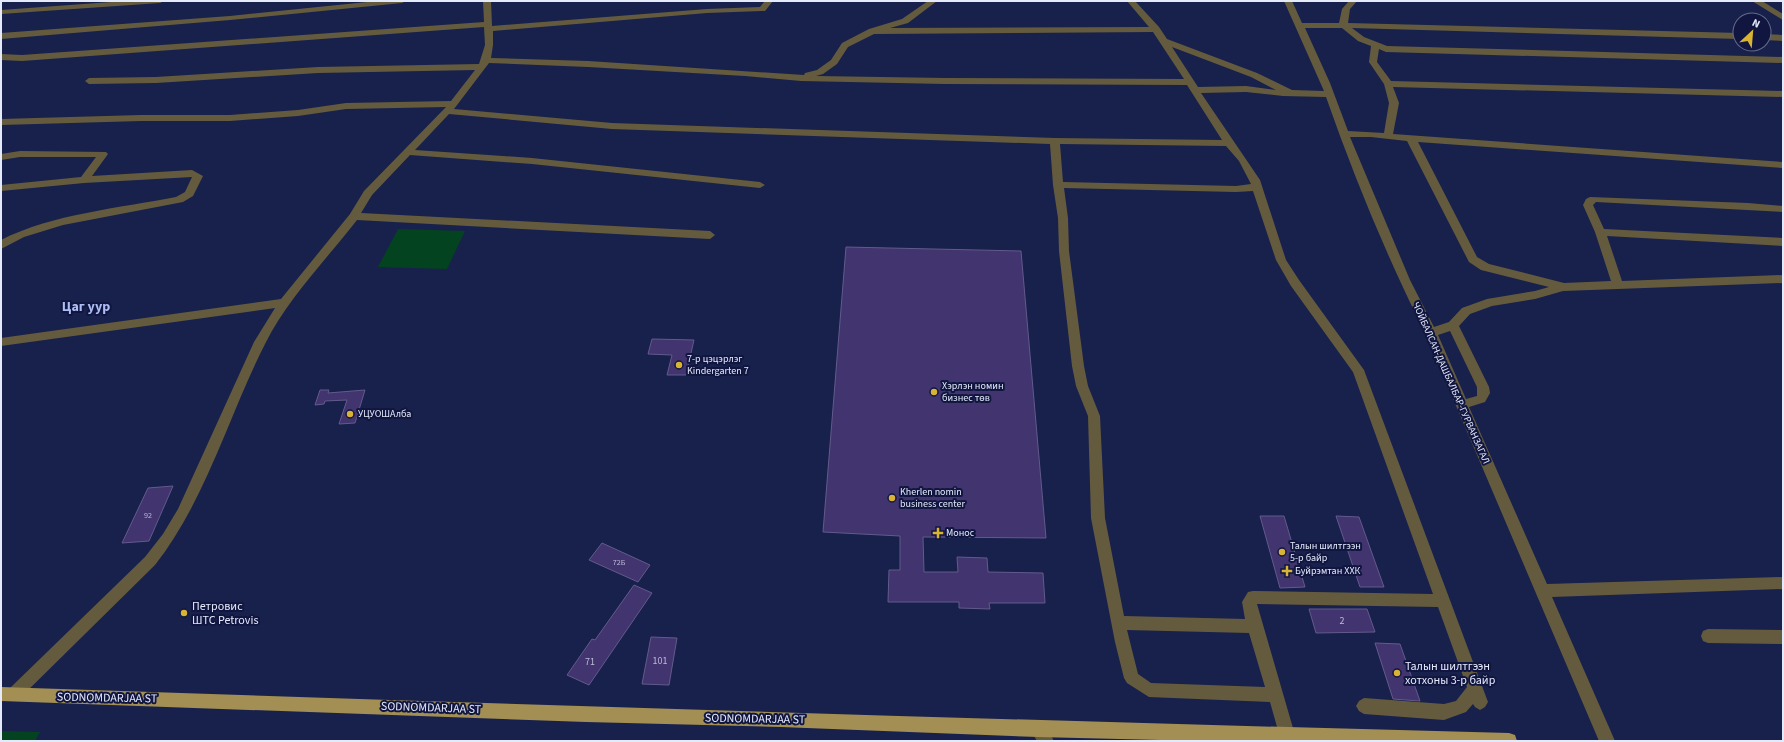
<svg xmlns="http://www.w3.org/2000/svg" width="1784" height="742" viewBox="0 0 1784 742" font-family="'Source Sans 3',sans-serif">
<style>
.green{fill:#04431f}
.building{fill:#42346e;stroke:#635a8c}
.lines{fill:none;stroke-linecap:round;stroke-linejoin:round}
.minor{fill:#645b3f;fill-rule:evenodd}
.major{fill:#a38f54;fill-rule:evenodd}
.poi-dot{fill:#d9b334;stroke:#101640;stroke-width:1.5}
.labels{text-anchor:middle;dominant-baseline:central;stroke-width:4;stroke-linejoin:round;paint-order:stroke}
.number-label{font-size:8px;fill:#bcbcd8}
.poi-label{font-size:10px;fill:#e5eafb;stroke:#101640;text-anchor:start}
.street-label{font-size:10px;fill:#e5eafb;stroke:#101640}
.near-number-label{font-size:10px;fill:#bcbcd8}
.near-poi-label{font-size:12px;fill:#e5eafb;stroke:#101640;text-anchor:start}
.near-street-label{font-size:12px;fill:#e5eafb;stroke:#101640}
.district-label{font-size:14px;font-weight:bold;fill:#adbdf3;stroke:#101640}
</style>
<rect width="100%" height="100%" fill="#18214b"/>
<path class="green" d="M398 229 465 231 447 269 378 267Z
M1 731 40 732 35 741H1Z"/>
<path class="building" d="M846 247 1021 251 1046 538 923 537 924 572H958L957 557 987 558 988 572 1043 573 1045 603H989L990 609 959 608V602H888L889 570H900V536L823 532Z
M652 339 694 340 686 375H667L672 355 648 354Z
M320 390H329L328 393 365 390 355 423 339 424 347 400 325 401 324 404 315 405Z
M173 486 149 541 122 543 148 488Z
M1260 516H1284L1305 587 1280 588Z
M1336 516 1359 517 1384 587H1360Z
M602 543 650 565 638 582 589 560Z
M634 585 652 593 589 685 567 675 592 639 595 640Z
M1309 609H1367L1375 632 1316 633Z
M651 637 677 638 669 685 642 684Z
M1375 643 1400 644 1420 701 1393 699Z"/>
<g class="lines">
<path class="minor" d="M125 1H164L160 3 1 14V10Z
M377 1H406L402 3 230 20 1 39V33L230 16Z
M483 1H491L492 26 707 9 760 7 765 1H773L765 11H762L707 13 493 31V45L491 58 588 61 804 75 805 73 817 70 831 60 842 43 869 29 902 19 928 1H937L908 23 890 28 1149 27 1127 1H1135L1159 27 1167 39 1257 73 1292 90 1324 91 1284 1H1292L1302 23H1339L1342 9 1349 1H1357L1350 9 1348 23 1740 33V39L1352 28 1364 37 1387 46 1783 57V63L1386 52 1379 49 1377 62 1391 81 1783 91V97L1393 87 1399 103 1393 134 1783 162V168L1418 142 1477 257 1489 264 1564 283 1611 281 1595 232 1583 205 1586 199 1590 197 1748 203 1783 206V212L1596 202 1593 205 1604 229 1783 238V246L1607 236 1622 281 1783 275V283L1563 291 1535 299 1492 306 1470 314 1459 326 1489 387 1490 393 1485 402 1469 407 1547 584 1783 577V589L1552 597 1615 741H1599L1425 333C1387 257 1354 177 1326 97L1283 96 1246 92 1201 93 1260 180 1286 260 1299 280 1364 370 1488 702 1485 707 1480 710 1475 707 1473 704 1466 712 1444 720 1364 714 1359 711 1356 706 1359 701 1364 698 1444 704 1456 701 1467 687 1438 607 1257 604 1295 735 1293 741H1281L1270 702 1149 697 1127 683 1124 678 1115 642 1091 518 1088 416 1076 386 1072 366 1059 251 1058 218 1053 185 1050 144 612 129 449 114 415 150 532 158 760 182 765 185 760 188 532 164 410 155 372 195 361 213 710 231 715 235 710 239 357 220C326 260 288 298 265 344 228 417 206 500 155 565L19 699 14 701 9 699 6 694 9 689 145 557 163 534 178 509 254 342 275 308 1 346V338L281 299 350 214 364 191 446 107 346 109 298 116 230 121H141L1 125V119L141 115H230L298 110 346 103 451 101 475 70 318 73 156 83 89 84 85 81 89 78 156 77 318 67 479 64 485 45 484 27 22 61 1 60V54L22 55 484 22ZM1305 28H1342L1358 41 1371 46 1369 62 1384 84 1389 103 1384 133 1348 131 1330 83ZM1153 32 1184 79 945 78 816 76 823 74 837 64 848 47 874 34ZM1172 47 1251 77 1276 90 1246 86 1198 87ZM489 63 588 67 745 76 801 81 945 84 1187 85 1222 140 1055 138 612 123 454 109ZM1350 137H1371L1407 141 1469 262 1481 270 1549 287 1535 291 1487 299 1462 308 1449 322 1434 327 1410 280ZM1060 144 1226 146 1239 161 1251 184 1236 186 1063 182ZM1064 188 1236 192 1253 191 1276 260 1291 286 1353 372 1433 594 1253 591 1248 592 1242 602 1245 619 1124 616 1105 518 1100 416 1088 386 1084 366 1069 251 1068 218ZM1450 331 1477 387V396L1466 399 1438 335ZM1127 630 1249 633 1265 687 1151 683 1138 674Z
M1752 1H1762L1783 14V20Z
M1764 34 1783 35V41L1764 40Z
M20 151 106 152 108 154 92 176 192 170 203 176 193 196 183 202 63 225 24 237 1 249V240C52 214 120 208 176 197L185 192 192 177 84 183 1 191V185L81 177 96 157H20L1 160V154Z
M1708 629 1783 630V644L1708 643 1703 641 1701 636 1703 631Z
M1038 721 1044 723 1054 741H1037L1030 729 1032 723Z"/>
<path class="major" d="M1 687C504 704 1006 720 1509 733L1515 735 1517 741H1201L1038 737 781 727 586 722 1 701Z"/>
</g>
<g class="poi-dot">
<circle cx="679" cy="365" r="4"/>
<circle cx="934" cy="392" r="4"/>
<circle cx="350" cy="414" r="4"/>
<circle cx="892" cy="498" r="4"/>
<path d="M936 527h4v4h4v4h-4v4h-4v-4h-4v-4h4z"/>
<circle cx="1282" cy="552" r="4"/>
<path d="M1285 565h4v4h4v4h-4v4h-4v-4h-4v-4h4z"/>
<circle cx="184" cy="613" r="4"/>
<circle cx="1397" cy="673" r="4"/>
</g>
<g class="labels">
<g class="number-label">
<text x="148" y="515">92</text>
<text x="619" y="562">72Б</text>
</g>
<g class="poi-label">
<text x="687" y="359">7-р цэцэрлэг<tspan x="687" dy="12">Kindergarten 7</tspan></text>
<text x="942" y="386">Хэрлэн номин<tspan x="942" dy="12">бизнес төв</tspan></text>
<text x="358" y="414">УЦУОШАлба</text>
<text x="900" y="492">Kherlen nomin<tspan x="900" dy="12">business center</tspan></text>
<text x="946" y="533">Монос</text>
<text x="1290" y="546">Талын шилтгээн<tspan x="1290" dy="12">5-р байр</tspan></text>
<text x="1295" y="571">Буйрэмтан ХХК</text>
</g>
<g class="street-label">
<text transform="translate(1451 383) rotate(66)">ЧОЙБАЛСАН-ДАШБАЛБАР-ГУРВАНЗАГАЛ</text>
</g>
<g class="near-number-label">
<text x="1342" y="621">2</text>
<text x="660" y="661">101</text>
<text x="590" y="662">71</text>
</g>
<g class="near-poi-label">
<text x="192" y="606">Петровис<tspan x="192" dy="14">ШТС Petrovis</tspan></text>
<text x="1405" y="666">Талын шилтгээн<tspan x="1405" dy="14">хотхоны 3-р байр</tspan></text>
</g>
<g class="near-street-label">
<text transform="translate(107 698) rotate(1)">SODNOMDARJAA ST</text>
<text transform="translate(431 708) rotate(2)">SODNOMDARJAA ST</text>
<text transform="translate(755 719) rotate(1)">SODNOMDARJAA ST</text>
</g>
<g class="district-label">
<text x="86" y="307">Цаг уур</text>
</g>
</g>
<rect width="1784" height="742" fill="none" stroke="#e5eafb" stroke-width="4"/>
<g transform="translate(1752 32) rotate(26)"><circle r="19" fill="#101640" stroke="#656b8b"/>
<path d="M0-3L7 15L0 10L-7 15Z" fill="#d9b334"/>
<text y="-6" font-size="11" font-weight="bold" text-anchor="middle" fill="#e5eafb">N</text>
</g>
</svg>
